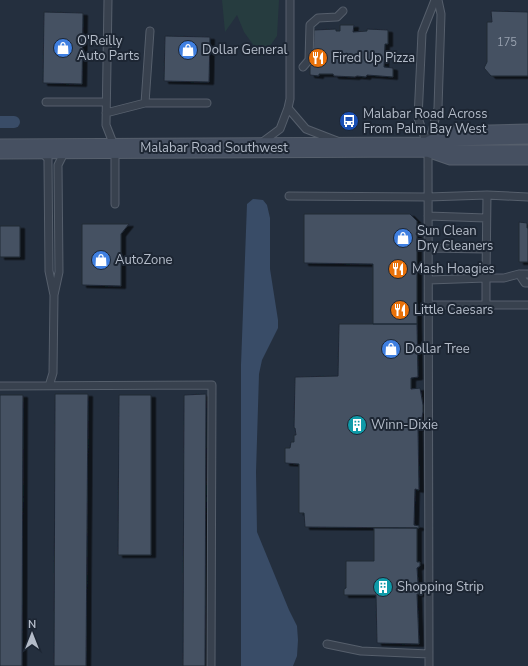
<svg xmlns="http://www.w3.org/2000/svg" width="528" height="666" viewBox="0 0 528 666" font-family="'Nunito Sans',sans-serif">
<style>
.green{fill:#263c3f}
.water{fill:#394c67}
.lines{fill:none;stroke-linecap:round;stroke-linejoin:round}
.canal{stroke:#394c67;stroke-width:12}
.building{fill:#455162;stroke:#1f2835;filter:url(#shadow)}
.lane-casing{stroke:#565f6c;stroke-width:9}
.secondary-casing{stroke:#565f6c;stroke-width:21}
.lane{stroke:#38414e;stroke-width:7}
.secondary{stroke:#465061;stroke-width:19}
.labels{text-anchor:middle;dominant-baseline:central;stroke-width:4;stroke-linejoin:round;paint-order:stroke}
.number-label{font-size:11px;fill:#98a1af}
.poi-label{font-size:13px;fill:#b4bcc9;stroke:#1d2633;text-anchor:start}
.street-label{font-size:13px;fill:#b4bcc9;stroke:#1d2633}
</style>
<defs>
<filter id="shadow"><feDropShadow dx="4.5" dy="2.5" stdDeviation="0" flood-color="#0009"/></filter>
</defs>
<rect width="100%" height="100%" fill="#242f3e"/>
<path class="green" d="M222 0H279L277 36 262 57 244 32 237 15 225 32Z"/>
<path class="water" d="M253 199 263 200 267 205 270 218V269L278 320V328L262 360 259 374 256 472 257 532 289 610 297 626 298 640 297 656 293 666H241V365L247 204Z"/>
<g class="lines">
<path class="canal" d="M0 122H14"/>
</g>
<path class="building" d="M491 11 528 12V76H491L484 68 487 62V22H492Z
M44 12 83 13 82 84 43 83Z
M340 25H354L353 32 367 31V29L388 30V44H385L384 67 393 68V77L367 75 366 77 357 76 355 77 334 76 333 74H319V76L310 75V65H313L314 30 336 29V31H340Z
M165 36 210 37 209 82 164 81Z
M304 214H410L417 221V324H373V264L304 263Z
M519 222 527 223V228H528V262H519Z
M82 224H129L121 234V286L82 285Z
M0 226H20V257H0Z
M339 324H417L418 377 411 378V389L420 388 423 405V412L420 428 418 429 419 490 415 489 414 525 419 526V528L305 527 304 513H299V464L285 463V448H290L291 442H294V435H296L295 428H294L295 377 338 376Z
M55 394H88L86 666H54Z
M206 394 205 666H183L184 395Z
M0 395H23L22 666H0Z
M119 395H151V555H118Z
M374 528H417V562H420V566L417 568 418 583 420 585V594H417L419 644 377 643 376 595H344V589L346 588V561H374Z"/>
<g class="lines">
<g class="lane-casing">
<path id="lane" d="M108 0 106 125 115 148V204
M303 67 309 60 310 25 318 18 337 17 343 11
M46 102H106
M145 103H207
M288 108 306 129 337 141
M106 113 145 103 150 31
M261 143 280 129 288 108 290 99V0
M428 147 418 118 422 33 435 0
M42 152 48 159V164L49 271 54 295 59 272 58 165 63 155 67 152
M289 196 428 197 487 195 528 197
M428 216 486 218
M429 248 486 249
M519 274 525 283H528
M429 280 486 278 487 195
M429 305H528
M486 305V278H504L519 274H528
M0 386 212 385 211 666
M49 386 53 373 54 295
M327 644 361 651 429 654
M429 666 428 147 438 108 441 14 438 0"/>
</g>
<g class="secondary-casing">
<path id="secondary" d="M428 147 452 136 528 134
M0 149 428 147 451 155H528"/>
</g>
<use href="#lane" class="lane"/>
<use href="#secondary" class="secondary"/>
</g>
<defs>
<g id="shop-disc" transform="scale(1)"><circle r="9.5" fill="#3f7fe0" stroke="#1d2633"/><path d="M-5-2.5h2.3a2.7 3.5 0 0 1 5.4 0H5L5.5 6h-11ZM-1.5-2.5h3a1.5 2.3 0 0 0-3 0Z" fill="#fff"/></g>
<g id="restaurant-disc" transform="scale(1)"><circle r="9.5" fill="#e8710a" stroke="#1d2633"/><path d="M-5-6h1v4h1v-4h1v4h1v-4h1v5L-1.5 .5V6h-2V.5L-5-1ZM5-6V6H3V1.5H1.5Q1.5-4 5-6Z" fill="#fff"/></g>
<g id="bus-disc" transform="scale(1)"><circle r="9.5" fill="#1a4fb4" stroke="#1d2633"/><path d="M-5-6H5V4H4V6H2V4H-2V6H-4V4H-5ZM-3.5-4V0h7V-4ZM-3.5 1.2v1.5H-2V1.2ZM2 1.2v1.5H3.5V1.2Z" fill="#fff"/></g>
<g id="building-disc" transform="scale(1)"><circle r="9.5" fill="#0f9aa8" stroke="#1d2633"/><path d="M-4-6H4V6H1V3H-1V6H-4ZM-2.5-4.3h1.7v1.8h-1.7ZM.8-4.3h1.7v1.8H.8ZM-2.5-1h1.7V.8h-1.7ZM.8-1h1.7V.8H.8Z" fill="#fff"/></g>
</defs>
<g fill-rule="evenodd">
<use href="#shop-disc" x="63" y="48"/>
<use href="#shop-disc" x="188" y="50"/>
<use href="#restaurant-disc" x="318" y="58"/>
<use href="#bus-disc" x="349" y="121"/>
<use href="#shop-disc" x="403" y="238"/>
<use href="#shop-disc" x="101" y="260"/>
<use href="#restaurant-disc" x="398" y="269"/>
<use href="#restaurant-disc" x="400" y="310"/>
<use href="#shop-disc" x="391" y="349"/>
<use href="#building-disc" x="357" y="425"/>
<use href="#building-disc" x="383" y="587"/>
</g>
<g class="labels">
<g class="number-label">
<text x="507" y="42">175</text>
</g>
<g class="poi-label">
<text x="77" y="41">O'Reilly<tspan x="77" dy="15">Auto Parts</tspan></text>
<text x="202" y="50">Dollar General</text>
<text x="332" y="58">Fired Up Pizza</text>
<text x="363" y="114">Malabar Road Across<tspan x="363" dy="15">From Palm Bay West</tspan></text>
<text x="417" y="231">Sun Clean<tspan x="417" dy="15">Dry Cleaners</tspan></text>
<text x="115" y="260">AutoZone</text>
<text x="412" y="269">Mash Hoagies</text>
<text x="414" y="310">Little Caesars</text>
<text x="405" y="349">Dollar Tree</text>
<text x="371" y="425">Winn-Dixie</text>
<text x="397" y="587">Shopping Strip</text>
</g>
<g class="street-label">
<text x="214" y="148">Malabar Road Southwest</text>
</g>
</g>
<g transform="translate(32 634)" stroke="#1d2633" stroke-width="3" paint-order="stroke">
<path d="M0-3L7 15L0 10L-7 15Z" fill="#b4bcc9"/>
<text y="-6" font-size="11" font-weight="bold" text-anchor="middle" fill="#b4bcc9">N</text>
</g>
</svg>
